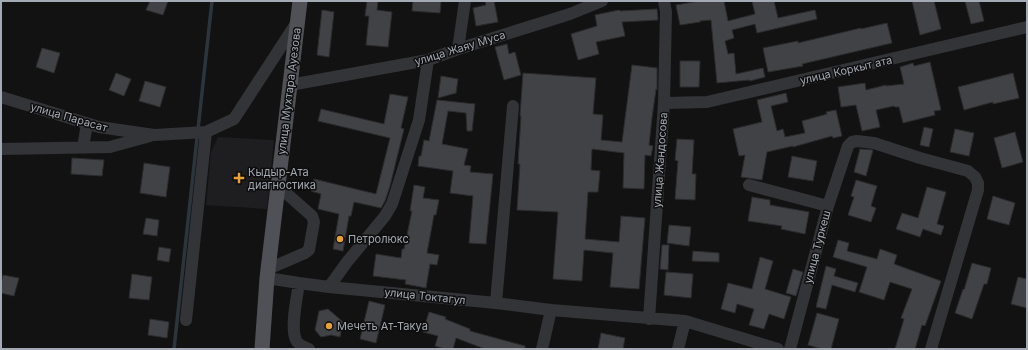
<svg xmlns="http://www.w3.org/2000/svg" width="1028" height="350" viewBox="0 0 1028 350" font-family="Inter,sans-serif">
<style>
.built{fill:#1e1e20}
.lines{fill:none;stroke-linecap:round;stroke-linejoin:round}
.stream{stroke:#2c353b;stroke-width:3.5}
.building{fill:#414246;stroke:#2c2c2f}
.minor{stroke:#333438;stroke-width:12}
.major{stroke:#4f5157;stroke-width:15}
.poi-dot{fill:#e6a137;stroke:#0d0d0e;stroke-width:1.5}
.labels{text-anchor:middle;dominant-baseline:central;stroke-width:3;stroke-linejoin:round;paint-order:stroke}
.street-label{font-size:11px;fill:#a4aab3;stroke:#0d0d0e}
.poi-label{font-size:11px;fill:#a4aab3;stroke:#0d0d0e;text-anchor:start}
</style>
<rect width="100%" height="100%" fill="#121213"/>
<path class="built" d="M218 137 274 140 267 209 206 205 211 152Z"/>
<g class="lines">
<path class="stream" d="M174 349 212 1"/>
</g>
<path class="building" d="M150 1H168L163 15 146 10Z
M367 1H378L377 10 392 12 388 47 366 45 369 16H365Z
M413 1H441L440 13 412 11Z
M485 1H494L498 22 476 26 473 8 486 5Z
M699 1H724L728 21 755 14 752 1H774L778 18 815 10 817 19 757 33 755 24 732 30 734 38 725 41 728 54 734 53 736 74 763 68 765 77 750 81 749 80 717 83 711 20 700 21V22L680 25 676 5Z
M912 1H934L941 29 920 35Z
M965 1H979L984 21 971 24Z
M657 9 658 20 622 22 625 36 596 42 599 54 578 60 571 34 597 26 595 15 619 10 620 11Z
M322 10 334 12 329 57 317 55Z
M887 23 892 43 802 64 803 66 768 72 763 48 798 41V43L861 28V29Z
M507 44 509 54 515 52 521 75 504 80 495 47Z
M42 48 60 53 54 73 36 67Z
M680 61H700L699 87H680Z
M930 62 941 110 934 111 935 115 903 123 899 107H895L894 106 876 110 880 127 862 131 856 105 841 107 838 87 865 83 866 90 886 85V86L904 84 900 67 913 63 914 66Z
M632 65 657 68V90L656 89 652 118 649 145 653 146 651 156 645 155 644 189 623 188 624 153 592 149 591 170 600 171 598 192H588L585 239 619 242 621 216 645 218 639 289 610 287 613 253 584 250 582 281 553 279 558 212 517 210 520 164H518L521 116H520L523 73 596 78 593 114 603 115 601 140 622 142Z
M116 73 131 79 124 96 109 90Z
M1013 73 1019 98 993 104V102L964 110 958 87Z
M441 76 458 79 456 93 438 98Z
M145 81 166 87 160 107 139 101Z
M786 93 788 102 771 106 777 131 783 129 785 137 805 133 802 121 827 114 826 112 836 110 842 136 833 138 832 136 793 147V146L767 152 762 180 741 177 745 155 739 156 733 129 762 122 757 100Z
M390 94 408 97 401 128 404 129 390 186 385 201 381 208 354 202 351 216H349L343 251 333 249 339 214 318 209 321 194 311 191 314 179 376 194 390 138 318 121 321 109 384 124Z
M437 100 475 104 472 131H467L466 113 448 111 442 144 468 149 464 165 471 166 470 172 493 174 486 244 469 243 473 196 450 193 453 171 418 166 419 156H421L424 140 429 141Z
M924 127 933 129 929 147 920 145Z
M955 129 974 133 969 156 950 152Z
M1015 132 1023 162 1002 168 994 138Z
M677 139 694 140 692 174H696L695 200 675 199 678 161 675 160Z
M860 149 873 150 866 176 854 172Z
M792 156 817 161 813 181 788 177Z
M72 158 104 160 102 176 71 174Z
M144 163 170 167 166 197 140 193Z
M856 180 877 186 871 206 876 208 871 222 848 215 854 197 851 196Z
M414 185 425 187 423 198 439 200 436 215H434L427 253 439 255 437 265 430 264 426 288 405 284 406 280 373 276 376 254 401 258 402 249H404L412 211H410Z
M927 187 946 192 937 224 944 226 941 235 923 229 920 237 896 229 902 213 918 218Z
M993 196 1015 203 1009 225 987 219Z
M752 197 770 200V205L809 212 805 234 781 229 782 226 748 221Z
M146 218 159 220 157 236 143 234Z
M669 225 691 227 689 246 667 243Z
M838 240 849 243 847 251 877 259 880 249 897 255 894 264 941 281 925 326 922 325 915 349H895L904 319 901 318 912 289 890 282 884 300 859 292 867 267 833 257Z
M662 245H669L668 270 660 269Z
M159 247 171 249 169 262 157 260Z
M693 251 719 253V262L692 261Z
M760 257 773 261 765 289 791 297 784 319 769 314 764 329 749 325 754 309 737 304 735 313 721 309 728 283 752 289Z
M972 263 991 268 987 284H984L972 319 955 313 963 289 964 290Z
M826 266 836 269 834 276 858 283 855 292 832 285 826 309 816 307Z
M793 269 803 272 796 296 786 293Z
M666 272 693 274 691 298 664 295Z
M132 274 152 277 149 300 129 298Z
M3 275 19 278 14 296 1 293V283Z
M1018 277 1027 279V308L1011 304Z
M369 301 385 305 376 343 360 339Z
M328 309 343 322 340 337 331 335 321 337 315 330 319 311Z
M429 312 446 317 445 319 470 329V331L525 346V349H485L456 338 453 349H445L435 346 438 336 423 332Z
M817 313 839 319 831 349H822L808 345Z
M150 319 169 322 167 338 148 335Z
M601 333 625 338 623 349H598Z"/>
<g class="lines">
<path class="minor" d="M458 49 465 1
M290 85 428 60 458 49 570 14 602 1
M1 97 99 127 154 135 206 132 234 119 297 22
M664 103 707 102 1027 27
M83 147 87 124
M1 149 110 147 150 136
M749 185 828 206
M268 269 305 253 309 250 314 222 312 216 278 186
M267 278 299 283 329 287 496 303 551 310 685 321 778 349
M299 283C297 298 290 327 296 340 298 345 304 347 309 349
M329 287 347 262 385 216 392 204 419 120 428 60
M496 303 513 106
M649 319 664 103 666 12 664 1
M186 320 206 132
M542 349 551 310
M678 349 685 321
M790 349 828 206 848 146 852 142 857 141 874 143 920 158 968 171 975 177 978 183V190L931 349"/>
<path class="major" d="M262 349 267 278 300 1"/>
</g>
<g class="poi-dot">
<path d="M237 172h4v4h4v4h-4v4h-4v-4h-4v-4h4z"/>
<circle cx="340" cy="239" r="4"/>
<circle cx="329" cy="326" r="4"/>
</g>
<g class="labels">
<g class="street-label">
<text transform="translate(460 48) rotate(-17)">улица Жаяу Муса</text>
<text transform="translate(846 70) rotate(-13)">улица Коркыт ата</text>
<text transform="translate(289 91) rotate(-83)">улица Мухтара Ауезова</text>
<text transform="translate(69 117) rotate(16)">улица Парасат</text>
<text transform="translate(660 160) rotate(-86)">улица Жандосова</text>
<text transform="translate(817 247) rotate(-75)">улица Туркеш</text>
<text transform="translate(425 296) rotate(6)">улица Токтагул</text>
</g>
<g class="poi-label">
<text x="248" y="172">Кыдыр-Ата<tspan x="248" dy="13">диагностика</tspan></text>
<text x="348" y="239">Петролюкс</text>
<text x="337" y="326">Мечеть Ат-Такуа</text>
</g>
</g>
<rect width="1028" height="350" fill="none" stroke="#a4aab3" stroke-width="4"/>
</svg>
